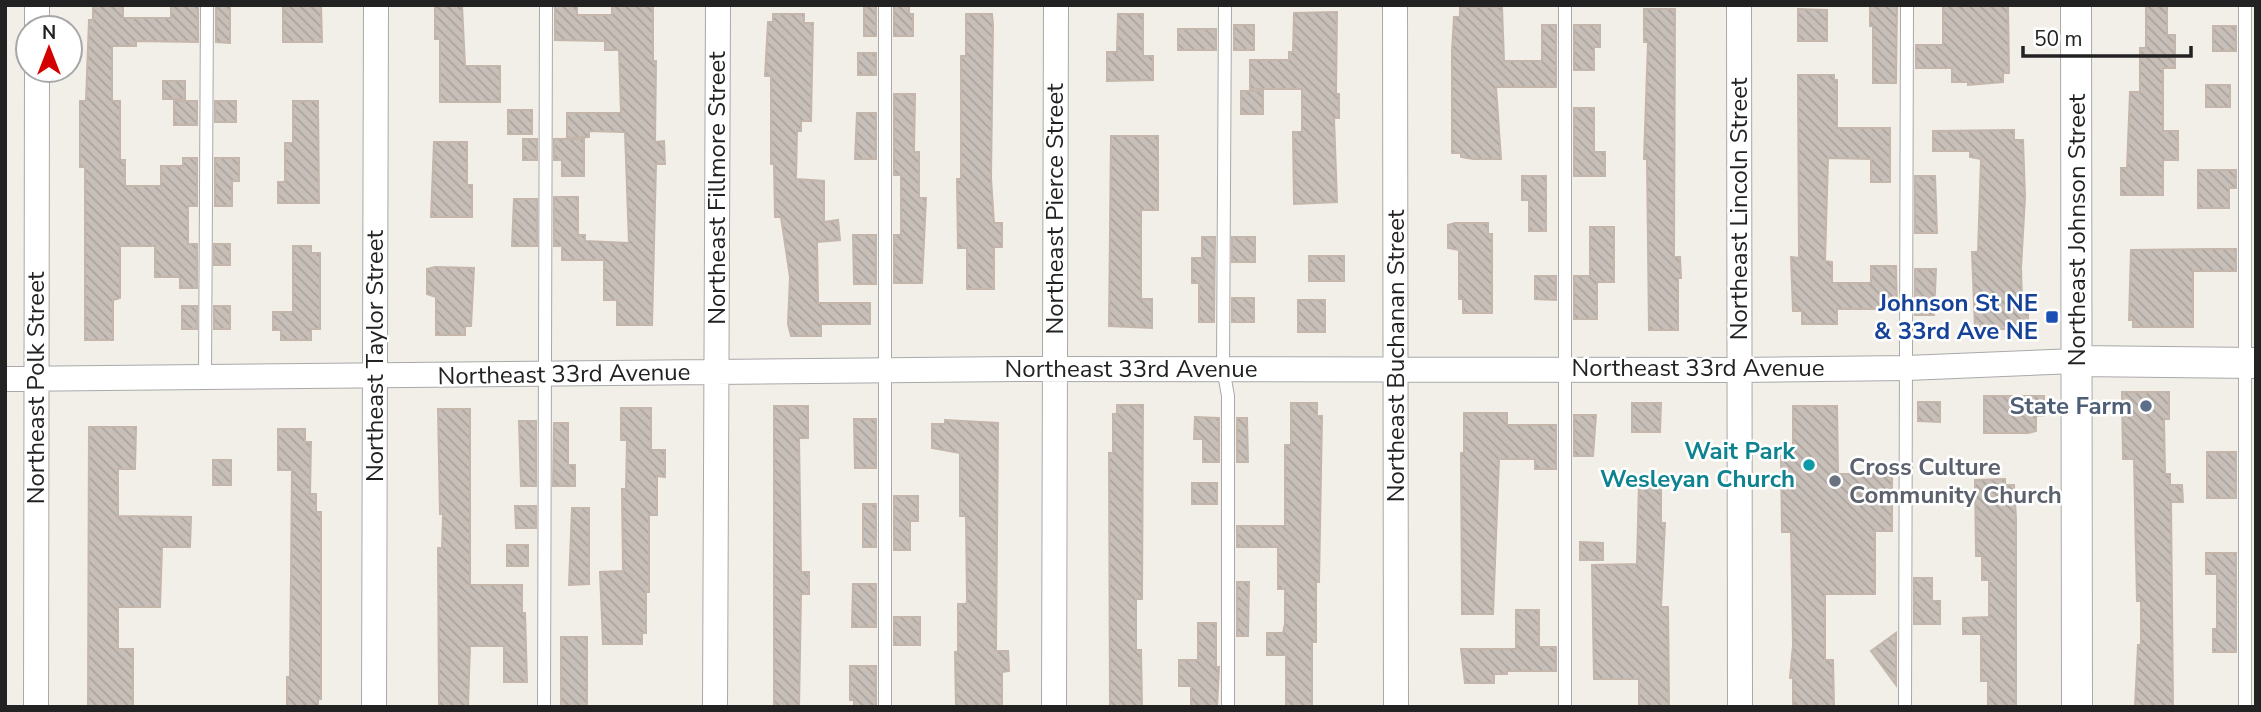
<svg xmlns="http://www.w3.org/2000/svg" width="2261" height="712" viewBox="0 0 2261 712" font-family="'Nunito Sans',sans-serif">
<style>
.building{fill:url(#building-back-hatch);stroke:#c4b6ab;stroke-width:2}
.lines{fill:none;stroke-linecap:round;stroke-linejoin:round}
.service-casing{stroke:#a9a9a9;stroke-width:14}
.minor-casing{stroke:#a9a9a9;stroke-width:26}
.tertiary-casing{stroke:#a9a9a9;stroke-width:32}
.service{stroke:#fff;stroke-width:12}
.minor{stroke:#fff;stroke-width:24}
.tertiary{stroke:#fff;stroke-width:30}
.transit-dot{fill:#1a4fb4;stroke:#fff;stroke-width:2.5}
.service-dot{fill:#5c6f8a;stroke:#fff;stroke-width:2.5}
.culture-dot{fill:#0f9aa8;stroke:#fff;stroke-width:2.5}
.worship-dot{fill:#6b7280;stroke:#fff;stroke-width:2.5}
.labels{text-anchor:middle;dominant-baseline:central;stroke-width:5;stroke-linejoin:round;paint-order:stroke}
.street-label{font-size:24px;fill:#222;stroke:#fff}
.transit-label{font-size:24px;font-weight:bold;fill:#164399;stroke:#fff;text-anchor:end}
.service-label{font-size:24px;font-weight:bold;fill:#4e5e75;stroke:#fff;text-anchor:end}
.culture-label{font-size:24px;font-weight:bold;fill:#0d838f;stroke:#fff;text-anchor:end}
.worship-label{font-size:24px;font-weight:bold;fill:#5b616d;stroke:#fff;text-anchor:start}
</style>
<defs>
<pattern id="building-back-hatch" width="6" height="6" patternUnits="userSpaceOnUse" patternTransform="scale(1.75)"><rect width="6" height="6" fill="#c7bfb8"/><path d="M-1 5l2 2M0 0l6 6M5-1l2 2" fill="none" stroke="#aba49e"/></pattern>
</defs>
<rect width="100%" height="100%" fill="#f2efe9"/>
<path class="building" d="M93 5H123V18H171V5H198V42L136 41V46H112V101H120V160H125V186H161V166H183V158H197V206H188V244H197V288H180V277H155V246H120V298L113 300V340H85V167H80V101H86L89 20H93Z
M216 5H230V43L216 42Z
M283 5H321L322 42H283Z
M435 5H462L465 66H500V102H440V39H435Z
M555 5H577V15H612V5H653V61H656L655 142 664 141 665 164H656L652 325H617V300H604V260H562V246H554V197H578V235H585V241L629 243 625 132 589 131V137L567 138V113H621L619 50H605V41L555 40Z
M864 5H876V36H864Z
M894 5H909V14H913V36H894Z
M1870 5H1897L1896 83H1873V26H1870Z
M1943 5H2008L2009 73H2003V82L1968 85V82H1952V68H1916V45H1943Z
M2146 5H2167V35H2175V68H2163V131H2178V160H2163V195H2121V168H2127L2130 92H2140V48H2146Z
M1460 7H1502L1504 61H1542V25H1556V87H1496L1501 159H1473L1461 157V153H1452V51L1454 17H1460Z
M1644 9H1675L1674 257H1680L1681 278H1678V330H1649L1647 159H1644L1648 42H1644Z
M1798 9 1827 10V41H1798Z
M1337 12 1336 94H1339V118H1334L1337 202 1294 204 1293 132H1302V89H1250V60H1289V52H1293L1294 13Z
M773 14H804V23H813L811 121H801V131H797L796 179 824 181V222L838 220 840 240 817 242 818 303H870V324H821V336H791L788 324 790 277 781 217H775L774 164H771V76H765L768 22H773Z
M966 14H992L993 25 991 178 994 223H1002V247H994V289H967V248H958L957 179H961V56H966Z
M1118 14H1143V56H1153V80L1107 81V52H1117Z
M1234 25H1254V50H1234Z
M1574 25H1600V47H1594V70H1574Z
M2213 26H2236V51H2213Z
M1178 29H1216V50H1178Z
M858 53H876V75H858Z
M1798 75H1834V80H1837V128H1890V182H1871V159L1828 158 1825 261 1832 262V283H1871V266H1896L1897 309H1837V324H1802V311H1793L1791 257 1799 258Z
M163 81H185V99H163Z
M2206 85H2230V107H2206Z
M1241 91H1263V114H1241Z
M894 94H915L914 152H919V198H926L922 283H894V235H901V175H894Z
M174 101H197V125H174Z
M215 101H236V122H215Z
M293 101H318L319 203H278V182H285V143H293Z
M1574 108H1594V152H1605V176H1574Z
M508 110H532V134H508Z
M857 113H876V159H855Z
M2014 130V140H2023L2025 197 2021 268 2022 301H2028V322H2021V329H1975L1972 252H1978L1981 159 1970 157V151H1933V131Z
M1111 136H1158V210H1141V299H1152V328L1109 326Z
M523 139H537V160H523Z
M554 139H584V176H562V160H554Z
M434 142H467V185H472V217H431Z
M215 158H239V181H232V206H215Z
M2198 170H2236V188H2229V208H2198Z
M1522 176H1546V231H1529V200H1522Z
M1915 176H1935L1937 233H1915Z
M514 199H537V246H512Z
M1455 223H1488V234H1492V313H1463V299H1459V250L1448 248V225Z
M1590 227H1614V282H1597V319H1574V276H1590Z
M853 235H876V284H854Z
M1202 237H1215L1214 322H1199V283H1192V258H1202Z
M1232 237H1255V262H1232Z
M214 244H230V265H214Z
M293 246H311V253H320V329H311V340H281V330H273V312H293Z
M2212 249H2236V271H2193V327H2133V320H2129L2131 250Z
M1309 256H1344V281H1309Z
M435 267 474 268 471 326H465V335H436V297L427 294V269Z
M1915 269H1936L1934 315H1915Z
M1535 276H1556V300L1535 299Z
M1232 298H1254V322H1232Z
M1298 300H1325V332H1298Z
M182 306H197V329H182Z
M214 306H230V329H214Z
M2122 392H2169V419H2164L2165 474H2170V485H2182L2183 502H2171L2173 707H2135L2138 645H2141V601H2137L2134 459H2123Z
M1984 396H2044V416H2036V431L2028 433H1984Z
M1918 402H1940V422L1918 421Z
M1291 403H1317V416H1322L1319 582H1316V642H1312V707H1286V655H1267V633H1283L1285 624V589H1278V547H1237V526H1285V445H1291Z
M1632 403H1661L1660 432H1632Z
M1117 405H1143L1142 599H1136V650H1141L1142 707H1110L1109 453H1113V414H1117Z
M774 406H808V438H799L801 572H809V594H801L799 707H774Z
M1793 406H1837L1838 474H1892V531H1875V594H1825V660H1833L1834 707H1793V678H1790L1793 645 1791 532H1782L1781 456H1793Z
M621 408H651V450H665V477L657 476V515H649V592H646V633H642V644H603L600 572 623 571 622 489H626L627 440H621Z
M438 409H470V585H522V613H525L527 682H504V646H470L468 707H439L438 548H442L443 514H440Z
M1464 413H1507V425H1556V469H1535V459H1499L1493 614H1462L1461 453H1464Z
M1574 415H1596L1593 456H1574Z
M1195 417 1219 418V462H1203V439H1194Z
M1237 418H1247L1248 462H1237Z
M854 419H876V468H855Z
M945 420 998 423 996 651H1008L1009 671 1002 672V707H956L955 652H958V604H966L967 601 966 516H960V453L932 448V424H945Z
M519 421H536V486H521Z
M554 423H568V465H575V486H553Z
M89 427H136L135 469H118V516L191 517 190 547H162L160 607H118V649H133V707H88Z
M278 429H305V442H311L310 494H316V512H321V699H318V707H287V677H290L292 470H278Z
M2207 452H2236V498H2207Z
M213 460H231V485H213Z
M2005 479V485H2014L2016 518V707H1988V681H1981V634H1963V618L1989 617V580H1982V556H1976L1975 480Z
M1639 482H1661V523H1665L1661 607H1668L1669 707H1639V679H1594L1592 565 1637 564Z
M1192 483H1217V504H1192Z
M894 496H918V521H910V550H894Z
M863 504H876V547H863Z
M515 506H536V528H516Z
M572 508H589V584L569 585Z
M1580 542 1603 543V560H1580Z
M507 545H528V566H507Z
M2206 553H2236V652H2213V629H2217V574H2206Z
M1914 578H1932V601H1940V624H1914Z
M1237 582H1249L1248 636H1237Z
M853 584H876V627H852Z
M1516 610H1539V647H1556V671H1507V674H1494V683H1465L1461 649H1516Z
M894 617H920V645H894Z
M1198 623H1216V667H1219L1217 707H1191V686H1179V660H1198Z
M1896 633V685L1871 651Z
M561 637H587V707H561Z
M850 666H876V707H854V700H850Z"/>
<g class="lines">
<g class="service-casing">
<path id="service" d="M1225 5 1223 368 1228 396V707
M2245 5V707
M205 377 207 5
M544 707 546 5
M885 707V5
M1565 707V5
M1905 707 1907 5"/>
</g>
<g class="minor-casing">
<path id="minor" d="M1395 5 1396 707
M1739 5 1740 707
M37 28V5
M5 379 1016 369 1739 370 1907 368 2077 361
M36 707 37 70
M374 707 376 5
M715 707 718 5
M1054 707 1056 5"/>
</g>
<g class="tertiary-casing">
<path id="tertiary" d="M2076 5 2077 707
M2077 361 2256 363"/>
</g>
<use href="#service" class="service"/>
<use href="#minor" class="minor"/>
<use href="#tertiary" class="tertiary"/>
</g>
<rect class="transit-dot" x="2045" y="310" width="14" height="14" rx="3.5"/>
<circle class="service-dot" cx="2146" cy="406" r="7"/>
<circle class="culture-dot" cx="1809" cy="465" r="7"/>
<circle class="worship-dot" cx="1835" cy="481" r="7"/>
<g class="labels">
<g class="street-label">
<text transform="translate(717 188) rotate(-90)">Northeast Fillmore Street</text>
<text transform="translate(1055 209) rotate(-90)">Northeast Pierce Street</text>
<text transform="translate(1739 209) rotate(-90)">Northeast Lincoln Street</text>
<text transform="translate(2077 230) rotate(-90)">Northeast Johnson Street</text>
<text transform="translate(375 356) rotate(-90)">Northeast Taylor Street</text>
<text transform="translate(1396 356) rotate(-90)">Northeast Buchanan Street</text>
<text x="1698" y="368">Northeast 33rd Avenue</text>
<text x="1131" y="369">Northeast 33rd Avenue</text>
<text transform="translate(564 374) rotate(-1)">Northeast 33rd Avenue</text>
<text transform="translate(36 388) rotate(-90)">Northeast Polk Street</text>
</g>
<g class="transit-label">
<text x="2038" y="303">Johnson St NE<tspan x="2038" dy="28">&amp; 33rd Ave NE</tspan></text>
</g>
<g class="service-label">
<text x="2132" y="406">State Farm</text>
</g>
<g class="culture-label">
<text x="1795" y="451">Wait Park<tspan x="1795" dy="28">Wesleyan Church</tspan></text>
</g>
<g class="worship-label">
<text x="1849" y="467">Cross Culture<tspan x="1849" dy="28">Community Church</tspan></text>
</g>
</g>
<rect width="2261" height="712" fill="none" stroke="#222222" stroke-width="14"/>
<g transform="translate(49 49)"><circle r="33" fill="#ffffff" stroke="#a7a7a7" stroke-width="2"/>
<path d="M0-5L12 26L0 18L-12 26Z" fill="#d40000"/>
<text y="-10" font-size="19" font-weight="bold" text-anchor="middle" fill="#222222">N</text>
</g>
<path d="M2023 46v10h168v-10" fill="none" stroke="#222222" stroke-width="3.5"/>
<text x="2034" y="46" font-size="21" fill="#222222" stroke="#ffffff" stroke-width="5" paint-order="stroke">50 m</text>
</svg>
